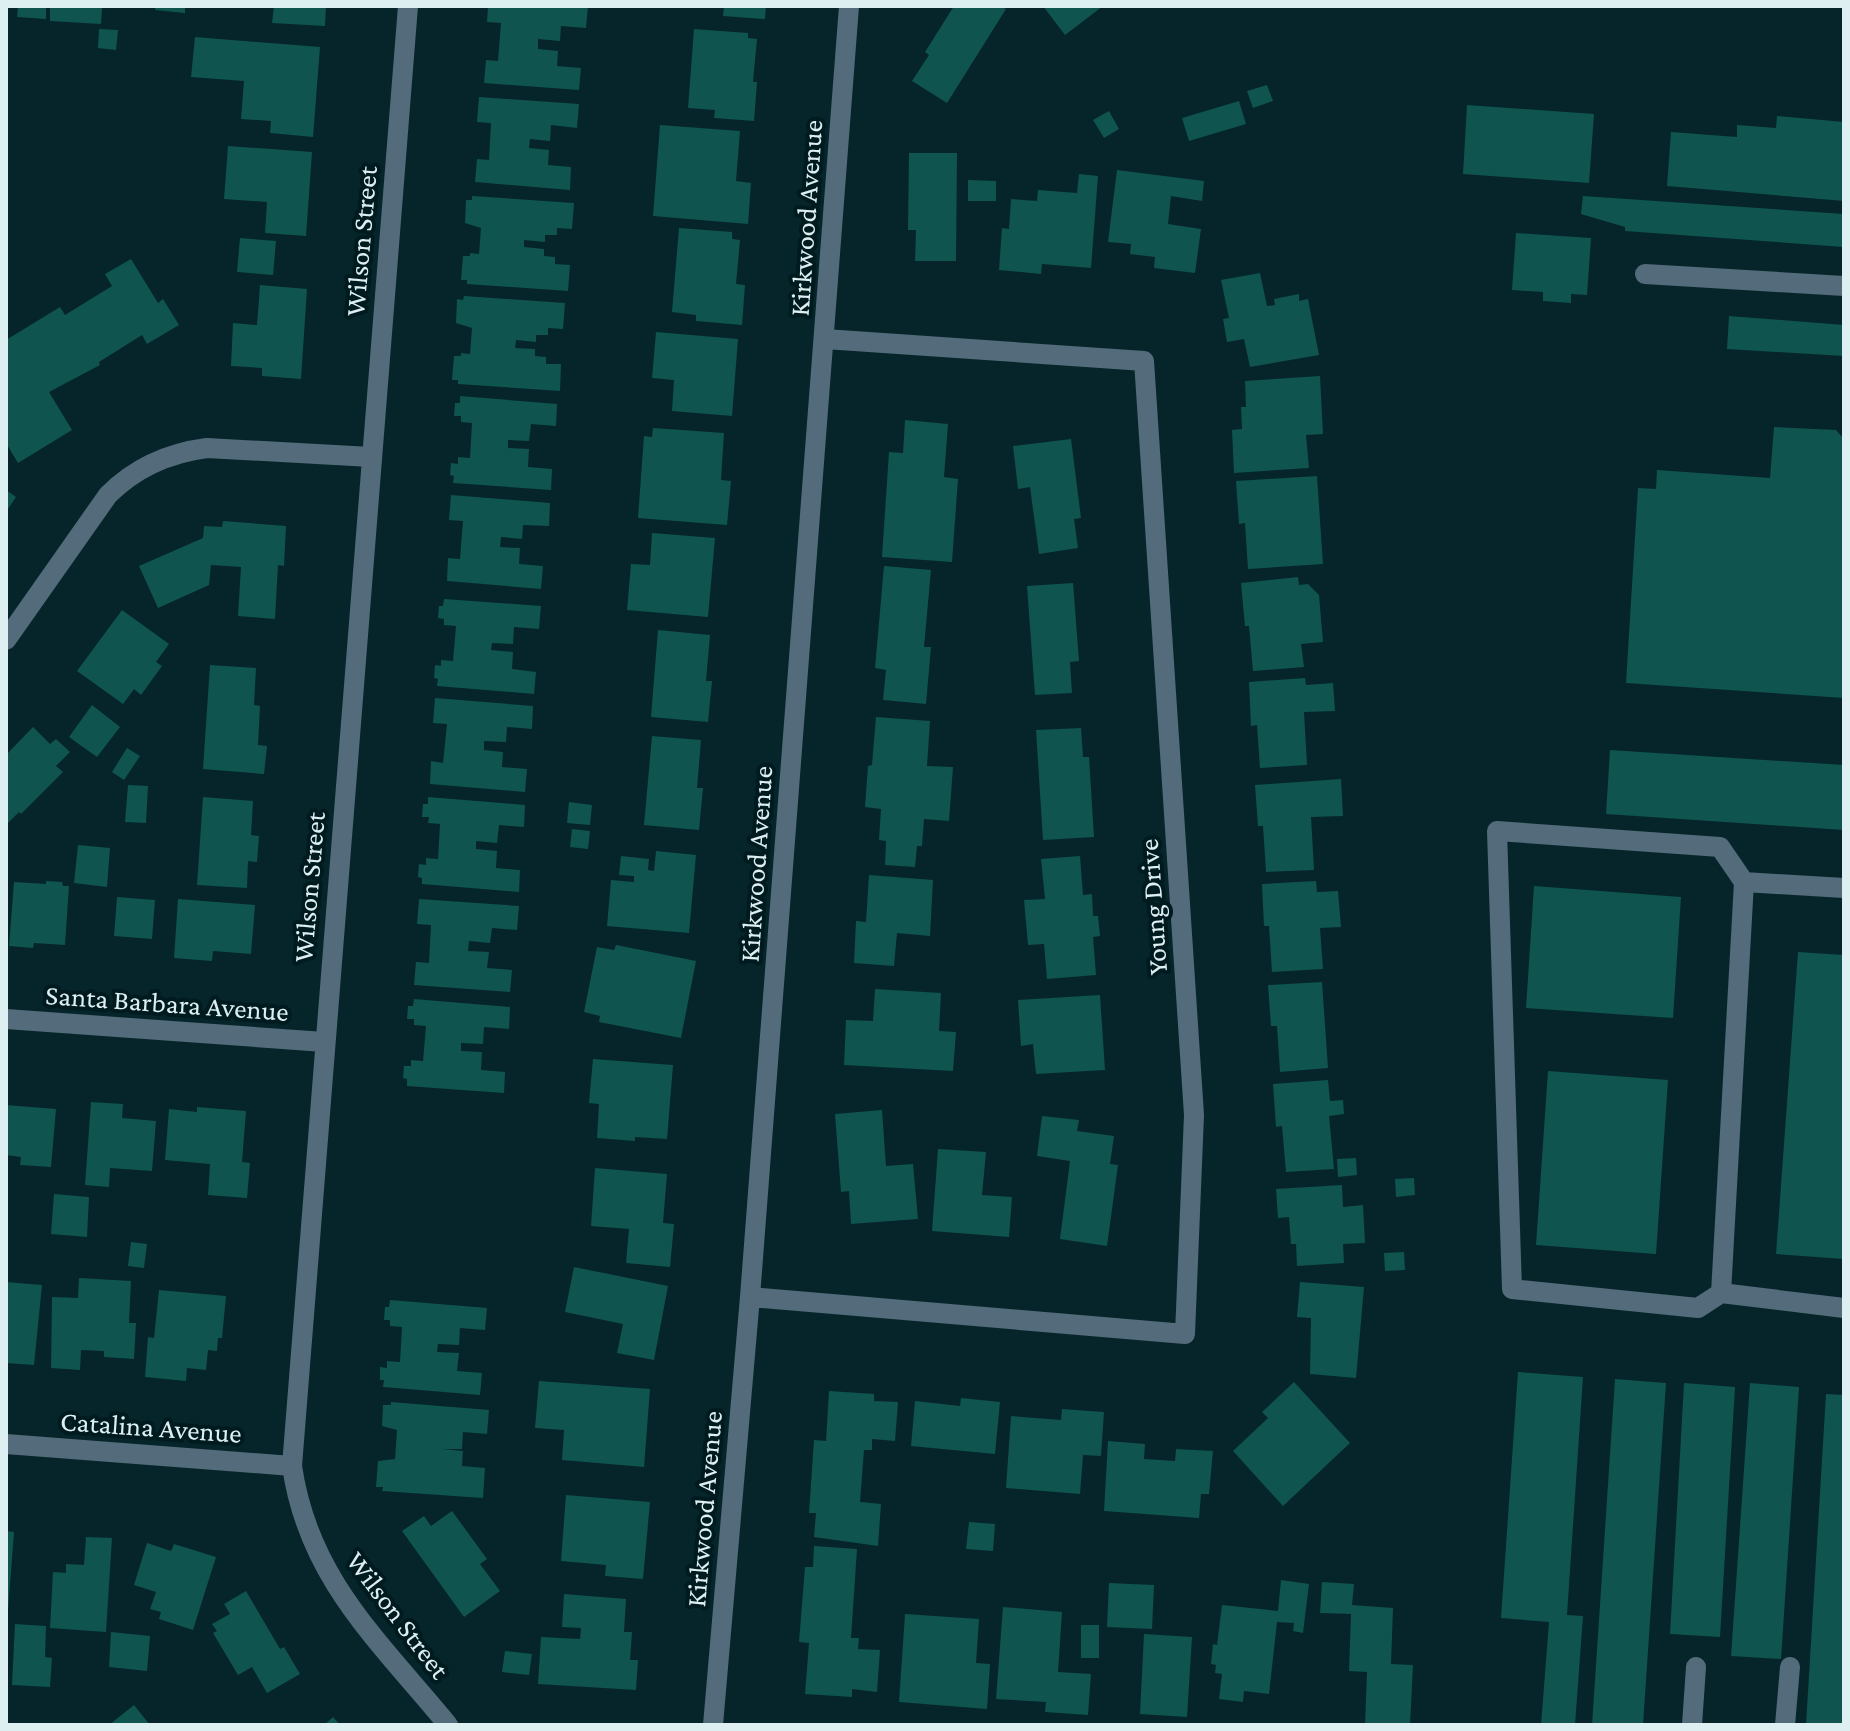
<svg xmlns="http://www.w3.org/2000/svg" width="1850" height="1731" viewBox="0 0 1850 1731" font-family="'Crimson Pro',serif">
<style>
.building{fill:#0f544f}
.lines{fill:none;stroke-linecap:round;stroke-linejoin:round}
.minor{stroke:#536b7a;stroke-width:20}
.labels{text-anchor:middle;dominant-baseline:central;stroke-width:8;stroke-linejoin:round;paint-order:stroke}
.street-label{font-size:28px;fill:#deeff2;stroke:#001b20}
</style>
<rect width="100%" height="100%" fill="#06252a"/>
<path class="building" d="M18 6H46V19L17 17Z
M50 6 102 8 101 24 50 21Z
M156 6H185V13L155 10Z
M274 6H326L325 26 272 23Z
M488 6H588L586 28 561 26 560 41 538 39V49L558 51 557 66 581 68 579 90 484 83 486 60 498 61 501 23 487 22Z
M724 6H766L765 19 723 16Z
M954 6H1001L1006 9 947 103 912 81 929 55 925 52Z
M1043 6H1103L1065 35Z
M99 29 118 30 116 50 98 48Z
M694 29 748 33V38L757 39 753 82H757L754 121 714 118 715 110 688 108Z
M195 37 320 47 313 137 270 133 271 121 241 119 244 81 191 77Z
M1267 85 1273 101 1253 108 1247 91Z
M479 97 579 104 577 128 551 125 550 141 530 139 529 148 549 150 548 165 571 167 570 190 475 182 477 159 489 160 491 123 477 122Z
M1239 101 1246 124 1189 141 1182 118Z
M1467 105 1594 114 1589 183 1463 174Z
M1109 111 1119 129 1104 138 1093 120Z
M1777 116 1844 122V201L1667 186 1671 132 1737 137V125L1776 128Z
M660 125 740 131 736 181 751 183 748 224 653 216Z
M228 146 312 152 306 236 265 233 267 202 224 199Z
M909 153H957L956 261H915L916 230H908Z
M1117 170 1204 181 1202 201 1171 196 1168 224 1201 229 1195 273 1154 268 1155 257 1130 254 1131 244 1108 242Z
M1079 174 1098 176 1091 268 1042 264 1041 274 999 270 1002 228 1009 229 1011 199 1037 201 1038 190 1077 193Z
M968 180 996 181V201H968Z
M472 196 574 203 572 229 557 228V235H545V242L524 240V247L544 249V256L555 257V264L570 265 568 291 467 284V280H461L463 256H470V253L479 254 481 228 465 223 466 200H472Z
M1583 196 1844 214V247L1625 231V227L1581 214Z
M679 228 732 232V239L740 240 736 284 745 285 742 325 696 321V315L672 312Z
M1516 233 1591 238 1587 295 1571 294V303L1543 301V292L1512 290Z
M240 238 276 241 273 275 237 272Z
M131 259 158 303 163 299 179 325 147 344 142 335 99 362 100 365 49 392 72 430 18 463 6 443V340L60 307 65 315 112 286 105 274Z
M1260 273 1267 306 1275 305 1274 299 1299 294V301L1308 299 1319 355 1250 367 1244 339 1227 342 1223 319 1229 318 1221 280Z
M260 285 307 289 301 379 262 376V368L231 366 233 323 257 325Z
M464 296 565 303 563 329 548 328V335H536V342L516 340 515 348 535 349V356L546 357V364H561L560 391 458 384V380H452L454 356H461V353L470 354 472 328 456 323 457 299 463 300Z
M1729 316 1844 325V356L1727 349Z
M656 332 738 339 732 416 672 411 674 380 652 378Z
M1320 376 1323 434 1306 435 1309 468 1234 473 1232 430 1242 429 1241 407H1246L1245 381Z
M460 396 557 404 556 426 531 424 529 441 508 440V448L529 449 528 467 552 469 551 490 453 483 454 476 450 475 451 463 458 464V457L470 458 472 423 461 422V416H454L455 403H460Z
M905 420 948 424 944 477 958 479 952 562 882 557 889 452 903 453Z
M1774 427 1836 430 1844 439V698L1626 683 1638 488 1656 489 1657 470 1770 478Z
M653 428 724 433 721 480 731 481 727 525 638 518 644 436 652 437Z
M1071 439 1081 518 1074 519 1078 548 1039 554 1030 487 1018 489 1013 446Z
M1317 476 1323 564 1248 569 1245 523 1239 524 1236 481Z
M6 490 16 497 6 512Z
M451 495 550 503 549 526 523 525 522 539 501 537 500 547 520 548 519 564 543 566 541 589 447 581 448 558 460 559 463 521 449 520Z
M223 521 286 526 284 566 278 565 275 619 238 616 241 567 211 565 209 585 158 608 139 566 203 538 204 526 222 527Z
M652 533 715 538 708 617 627 610 631 564 650 565Z
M884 566 931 570 924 647H931L926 704 883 700 886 670 875 668Z
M1298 577 1299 585 1308 584 1319 595 1323 642 1301 644 1304 667 1253 671 1249 626H1245L1241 583Z
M1073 583 1079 661 1070 662 1072 693 1035 695 1027 586Z
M444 599 541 606 539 629 514 627 513 644 492 643 491 650 513 652 512 669 536 672 534 694 437 686 438 679 434 678 435 665 441 666V660L453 661 456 626 444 625V619L438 618 439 606H443Z
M122 610 169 644 156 662 162 666 141 695 134 689 123 704 77 671Z
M658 630 710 635 706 681H712L708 722 651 717Z
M210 665 256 668 254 705 260 706 258 745 267 746 264 774 203 769Z
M1305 678 1306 685 1333 683 1335 711 1304 712 1307 765 1260 768 1257 725 1251 726 1249 682Z
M435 698 533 706 532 729 507 727 506 742 484 741V750L503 752 502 767 527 769 525 792 430 784 431 761 443 763 447 724 433 723Z
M92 705 120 727 97 757 69 737Z
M876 717 930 721 927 766 953 767 949 821 924 819 922 846H917L915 867 885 865 886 841 879 840 881 809 865 807 868 766 872 765Z
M33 727 50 744 56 739 70 752 56 766 63 772 21 814 19 812 6 825V755Z
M1081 728 1083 757H1089L1094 837 1043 840 1036 730Z
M652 736 701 740 697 788H703L699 830 644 825Z
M127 748 140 756 124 780 112 772Z
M1610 750 1844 765V830L1606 814Z
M1341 779 1343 816 1311 817 1314 870 1266 872 1263 826H1258L1255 785Z
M128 785 148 786 146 823 125 822Z
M203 797 253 801 251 835 259 836 257 862 248 861 247 888 197 885Z
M428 797 525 805 524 827 499 825 497 843 476 841V849L497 851 496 868 520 870 519 892 422 884V878L418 877 419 864 426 865V858L438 859 440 824 428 823 429 817H422L423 804H428Z
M569 802 592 805 590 825 567 823Z
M572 829 590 831 588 849 570 847Z
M78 845 110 848 107 887 74 883Z
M656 851 696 855 689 933 607 926 611 880 634 882V876L619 875 621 856 649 859 648 870 654 871Z
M1080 856 1083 895 1092 894 1093 916H1098L1100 936 1093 937 1096 975 1047 979 1044 944 1028 945 1024 900 1045 899 1041 859Z
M869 875 933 880 930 936 897 933 894 966 854 963 856 921 866 922Z
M46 881 62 882 63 886H69L65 945 34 943 33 948 9 946 14 882 46 884Z
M1316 881 1317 892 1338 891 1341 927 1320 928 1323 969 1272 972 1269 926H1264L1262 884Z
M1534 886 1681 897 1673 1018 1526 1008Z
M117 897 155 900 152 939 114 936Z
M178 899 255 905 251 954 213 951 212 961 174 958Z
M419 899 519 906 517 930 492 928 490 943 469 941 468 951 489 952 487 968 512 970 510 992 414 985 416 962 429 963 431 925 417 924Z
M616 945 696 961 681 1038 599 1022 600 1016 584 1012 597 947 614 950Z
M1798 952 1844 955V1259L1776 1254Z
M1322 982 1328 1068 1280 1072 1277 1026H1271L1268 985Z
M875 989 941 993 939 1031 956 1032 953 1071 844 1065 846 1020 873 1021Z
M1100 995 1105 1070 1036 1074 1033 1044 1021 1046 1018 1000Z
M414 999 510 1007 509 1029 484 1027 483 1044 461 1043V1051L482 1052 481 1070 505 1072 504 1093 407 1086V1079L403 1078 404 1066H411V1060L423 1061 426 1026 414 1025V1019H407L408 1006H413Z
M593 1059 673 1065 667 1139 635 1137V1141L597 1138 599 1104 589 1103Z
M1548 1071 1668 1080 1656 1254 1536 1245Z
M1328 1080 1330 1101 1343 1100 1344 1114 1329 1116 1334 1169 1286 1172 1282 1126 1276 1127 1273 1084Z
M91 1102 123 1104 122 1118 156 1121 152 1171 110 1168 109 1187 85 1185Z
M6 1105 56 1109 51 1167 20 1165 21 1157 6 1155Z
M197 1107 246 1111 242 1162 250 1163 247 1198 208 1195 210 1164 165 1160 169 1109 197 1112Z
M882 1110 886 1166 913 1164 918 1219 851 1224 849 1191 841 1192 835 1114Z
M1042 1116 1079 1120 1077 1131 1114 1136 1110 1164 1118 1165 1107 1246 1060 1239 1070 1161 1037 1156Z
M938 1149 986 1152 982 1195 1012 1197 1009 1237 932 1231Z
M1356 1158 1357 1175 1338 1177 1337 1159Z
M595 1168 667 1174 663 1223 674 1224 670 1267 626 1263 629 1229 591 1226Z
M1414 1178 1415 1195 1396 1197 1395 1179Z
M1342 1185 1343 1207 1363 1205 1365 1243 1343 1244 1344 1263 1297 1266 1296 1244H1291L1289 1217 1278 1218 1276 1189Z
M54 1194 89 1197 87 1237 51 1234Z
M131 1242 147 1244 144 1268 128 1266Z
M1404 1252 1405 1270 1385 1271 1384 1253Z
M574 1267 668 1286 654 1360 617 1353 623 1324 565 1312Z
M79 1278 131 1281 129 1323H136L134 1359 104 1357V1351L81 1350 80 1370 51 1368 52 1297 78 1298Z
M6 1282 42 1285 34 1365 6 1363Z
M1300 1282 1364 1287 1356 1378 1310 1374 1311 1318 1297 1317Z
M159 1290 226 1296 222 1338H218L217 1351 208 1350 206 1370 187 1368 186 1381 145 1377 148 1337 154 1338Z
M390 1300 487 1308 485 1330 460 1328 459 1345 438 1344 437 1352 459 1353 457 1371 482 1373 480 1395 383 1387 384 1380H380V1367L387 1368V1361L400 1362 402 1327 390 1326V1320H384L385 1307H389Z
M1518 1372 1583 1377 1567 1615 1583 1616 1575 1725H1541L1549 1622 1501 1618Z
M1615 1379 1666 1383 1643 1725H1592Z
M539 1381 650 1389 644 1467 562 1460 564 1430 535 1428Z
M1294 1382 1350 1443 1283 1506 1233 1451 1268 1418 1262 1412Z
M1684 1383 1735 1387 1720 1637 1670 1634Z
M1750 1383 1799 1387 1781 1659 1731 1656Z
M829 1391 874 1394V1401L898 1402 895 1441 872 1439V1450H864L860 1502 881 1504 878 1546 814 1537 816 1513H809L814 1440 826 1441Z
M1826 1394 1844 1395V1725H1806Z
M961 1398 1000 1402 995 1454 911 1446 915 1401 960 1406Z
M391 1402 489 1410 487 1434 463 1432 462 1449H442L463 1451 462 1466 485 1468 483 1498 382 1491 383 1487H376L378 1461 395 1459 397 1430 382 1426 383 1405H391Z
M1062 1409 1104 1412 1101 1456 1083 1455 1080 1494 1006 1488 1011 1416 1061 1420Z
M1108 1441 1145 1444 1144 1459 1175 1461 1176 1449 1213 1451 1209 1494H1201L1199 1518 1104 1511Z
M566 1495 650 1502 643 1579 605 1576 606 1565 561 1561Z
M452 1511 487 1559 480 1564 500 1591 464 1617 402 1531 424 1516 431 1526Z
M969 1522 995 1524 993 1551 966 1549Z
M6 1531 14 1532 8 1611H6Z
M86 1537 112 1538 106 1632 50 1628 53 1572 66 1573V1564L84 1565Z
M147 1543 171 1551 174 1544 216 1557 193 1630 159 1619 161 1612 150 1609 156 1592 134 1585Z
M814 1546 857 1549 851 1638H859L858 1649 880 1650 877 1692 852 1689V1697L805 1694 809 1643 799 1642 805 1567H813Z
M1281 1580 1309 1584 1303 1633 1293 1631 1294 1623 1277 1622 1269 1694 1244 1691 1243 1702 1219 1699 1222 1674 1215 1673 1216 1665 1211 1664 1213 1644 1217 1645 1222 1605 1278 1611Z
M1322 1582 1354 1584 1352 1605 1393 1608 1391 1664 1413 1665 1410 1725H1365L1367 1672 1349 1671 1351 1614 1320 1613Z
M1109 1583 1154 1585 1152 1629 1107 1627Z
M246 1591 280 1649 284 1647 300 1674 267 1693 252 1667 238 1675 213 1633 217 1631 212 1624 230 1614 224 1604Z
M564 1594 626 1599 624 1632H632L630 1660H638L636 1690 538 1684 541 1637 580 1639 581 1628 562 1627Z
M1003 1607 1062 1612 1058 1672 1091 1674 1088 1715 1045 1712 1046 1702 996 1699Z
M905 1614 979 1619 976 1663 990 1664 987 1709 899 1702Z
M15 1624 46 1626 45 1657 52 1658 50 1687 12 1685Z
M1081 1625H1099V1658H1081Z
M111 1632 150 1636 147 1671 109 1667Z
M1144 1634 1192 1637 1187 1717 1140 1714Z
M505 1651 532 1654 529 1675 502 1672Z
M134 1705 150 1725H109Z
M333 1717 340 1725H324Z"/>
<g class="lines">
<path class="minor" d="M408 6 292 1466C308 1578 379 1641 448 1725
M1645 274 1844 286
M6 640 108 495C136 467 168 453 207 448L371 457
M1844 888 1744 882 1721 1293 1844 1308
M6 1019 324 1042
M1721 1293 1698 1308 1512 1289 1497 831 1720 847 1744 882
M750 1297 1185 1334 1194 1115 1144 361 825 339
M6 1444 292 1466
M713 1725 750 1297 849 6
M1692 1725 1696 1667
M1785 1725 1790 1667"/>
</g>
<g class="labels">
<g class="street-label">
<text transform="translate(806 218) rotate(-86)">Kirkwood Avenue</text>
<text transform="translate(361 241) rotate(-85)">Wilson Street</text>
<text transform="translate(756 864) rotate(-86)">Kirkwood Avenue</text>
<text transform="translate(309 887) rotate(-85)">Wilson Street</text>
<text transform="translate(1153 907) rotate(-94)">Young Drive</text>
<text transform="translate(167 1003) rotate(4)">Santa Barbara Avenue</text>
<text transform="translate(151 1427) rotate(4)">Catalina Avenue</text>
<text transform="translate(704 1509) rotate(-85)">Kirkwood Avenue</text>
<text transform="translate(398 1615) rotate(53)">Wilson Street</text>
</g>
</g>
<rect width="1850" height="1731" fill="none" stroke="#deeff2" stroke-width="16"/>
</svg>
